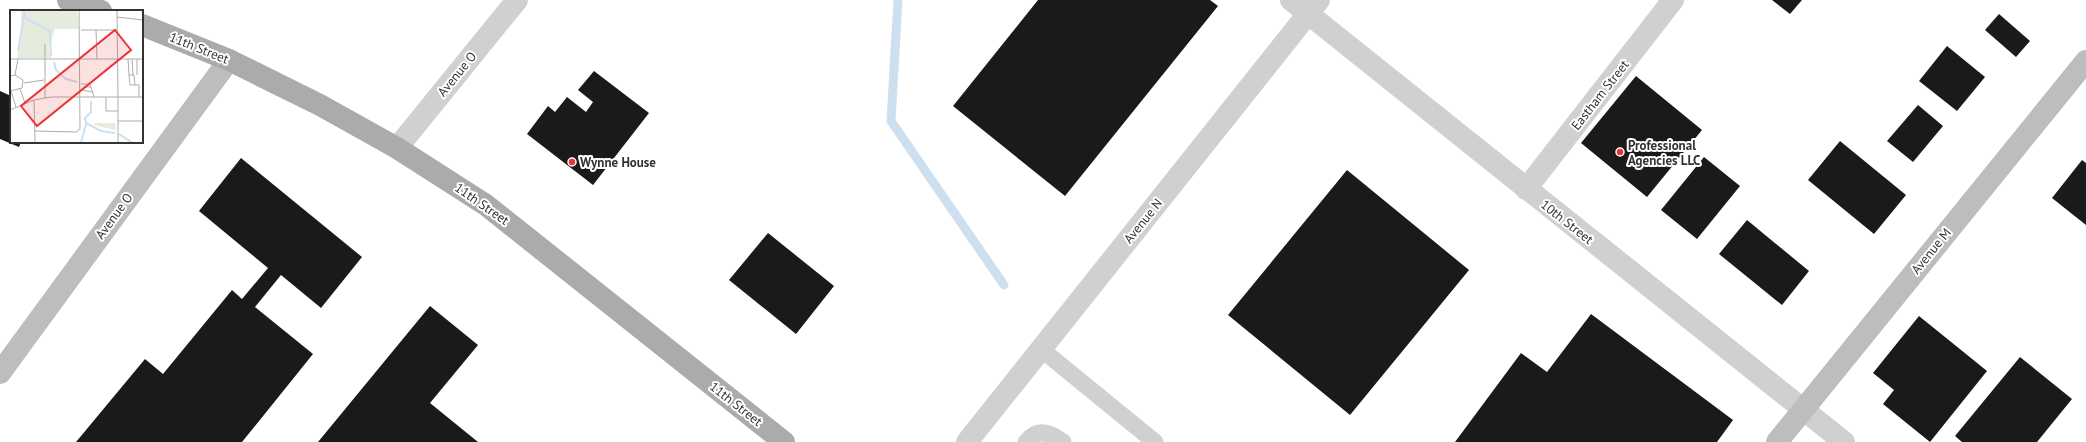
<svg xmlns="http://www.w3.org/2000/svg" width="2086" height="442" viewBox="0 0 2086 442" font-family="'PT Sans',sans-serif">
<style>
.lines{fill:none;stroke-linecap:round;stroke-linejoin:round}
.stream{stroke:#cee0ef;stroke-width:9}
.building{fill:#1a1a1a}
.lane{stroke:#d0d0d0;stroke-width:17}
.street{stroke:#d0d0d0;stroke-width:22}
.secondary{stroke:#bdbdbd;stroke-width:22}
.primary{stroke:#ababab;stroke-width:22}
.poi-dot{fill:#eb3436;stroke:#fff;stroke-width:1.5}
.labels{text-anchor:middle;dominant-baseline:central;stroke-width:4;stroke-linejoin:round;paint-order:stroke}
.street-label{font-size:13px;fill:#333;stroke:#fff}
.poi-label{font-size:13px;font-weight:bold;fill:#333;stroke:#fff;text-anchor:start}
.inset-river{fill:none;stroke:#cee0ef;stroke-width:2}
.inset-road{fill:none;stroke:#adadad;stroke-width:1}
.view{fill:#eb3436;fill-opacity:0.15;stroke:#eb3436;stroke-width:2}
.inset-edge{fill:none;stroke:#333;stroke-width:2}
</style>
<rect width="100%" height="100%" fill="#fff"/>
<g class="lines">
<path class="stream" d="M898 0 891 121 1004 285"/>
</g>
<path class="building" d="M1038 0H1210L1218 6 1065 196 953 106Z
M1772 0H1802L1790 14Z
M1999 14 2030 41 2016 57 1985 30Z
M1947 46 1985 77 1957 111 1919 81Z
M594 71 649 113 593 185 527 134 548 106 555 112 567 97 586 112 593 102 578 90Z
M1636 76 1702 130 1647 197 1581 143Z
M0 91 11 96V142H21L19 147 0 139Z
M1918 105 1943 126 1913 162 1887 141Z
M1840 141 1906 195 1874 234 1808 180Z
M1704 157 1740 186 1697 239 1661 210Z
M241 158 362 257 321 308 281 275 255 307 313 354 242 442H76L145 359 163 374 232 290 242 299 268 268 199 211Z
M2082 160 2086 163V225L2052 198Z
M1347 170 1469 270 1350 415 1228 315Z
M1747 220 1809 271 1782 305 1719 254Z
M768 233 834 286 796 334 729 280Z
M430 306 478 345 430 403 478 442H318Z
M1591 314 1733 420 1717 442H1455L1521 353 1547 372Z
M1919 316 1987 371 1930 442 1883 404 1894 390 1873 373Z
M2020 357 2072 399 2037 442H1962L1955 436Z"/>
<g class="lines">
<path class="lane" d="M1041 349 1155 442
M1026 442C1037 428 1050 432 1063 442"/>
<path class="street" d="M1291 0 1844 442
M397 148 517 0
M1526 189 1673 0
M967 442 1319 0"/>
<path class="secondary" d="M0 373 229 60
M1777 442 2086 61"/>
<path class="primary" d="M68 0 101 11
M142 25 229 60 320 105 397 148 486 205 784 442"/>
</g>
<g class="poi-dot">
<circle cx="1620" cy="152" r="4"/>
<circle cx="572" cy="162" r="4"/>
</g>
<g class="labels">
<g class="street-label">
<text transform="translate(199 48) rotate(22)">11th Street</text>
<text transform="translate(457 74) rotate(-51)">Avenue O</text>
<text transform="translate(1600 95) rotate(-52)">Eastham Street</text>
<text transform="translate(482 204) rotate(35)">11th Street</text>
<text transform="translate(114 216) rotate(-54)">Avenue O</text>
<text transform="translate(1143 221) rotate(-51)">Avenue N</text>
<text transform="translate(1567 222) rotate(38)">10th Street</text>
<text transform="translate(1931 251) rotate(-51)">Avenue M</text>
<text transform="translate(736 404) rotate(38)">11th Street</text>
</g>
<g class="poi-label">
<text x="1628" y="145">Professional<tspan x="1628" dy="15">Agencies LLC</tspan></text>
<text x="580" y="162">Wynne House</text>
</g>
</g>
<g transform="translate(10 10)">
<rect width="133" height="133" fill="#fff"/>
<path d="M11 0H67L69 19H45L39 37 41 48H7L11 31ZM84 113H105L106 120 84 115Z" fill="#e5ecde"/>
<path class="inset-river" d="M15 8 40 21 41 46M8 41 15 0M44 52 46 60 56 69 67 72M81 91V102L75 108 76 113 91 121 105 123M109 124 123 133M71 133 76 114"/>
<path class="inset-road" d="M107 0 108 87M107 7 133 10M71 20H107M86 20 87 49M0 49H133M118 49 119 65M122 49 123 65M127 49V65M0 66 5 65 8 49M14 73 34 70M71 74H80L84 87M125 75 124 65H119L120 75H129V87M81 77H74L73 80 82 82M10 79 15 93M0 81 12 78 13 70 5 65M1 81 6 97M96 87V101H108M108 87V133M35 88V34M24 90 25 133M0 100 24 90 41 87H133M108 111H133M25 121 66 122 70 119 69 0"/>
<path class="view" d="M105 20 121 40 27 116 11 96Z"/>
<rect width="133" height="133" class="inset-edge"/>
</g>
</svg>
